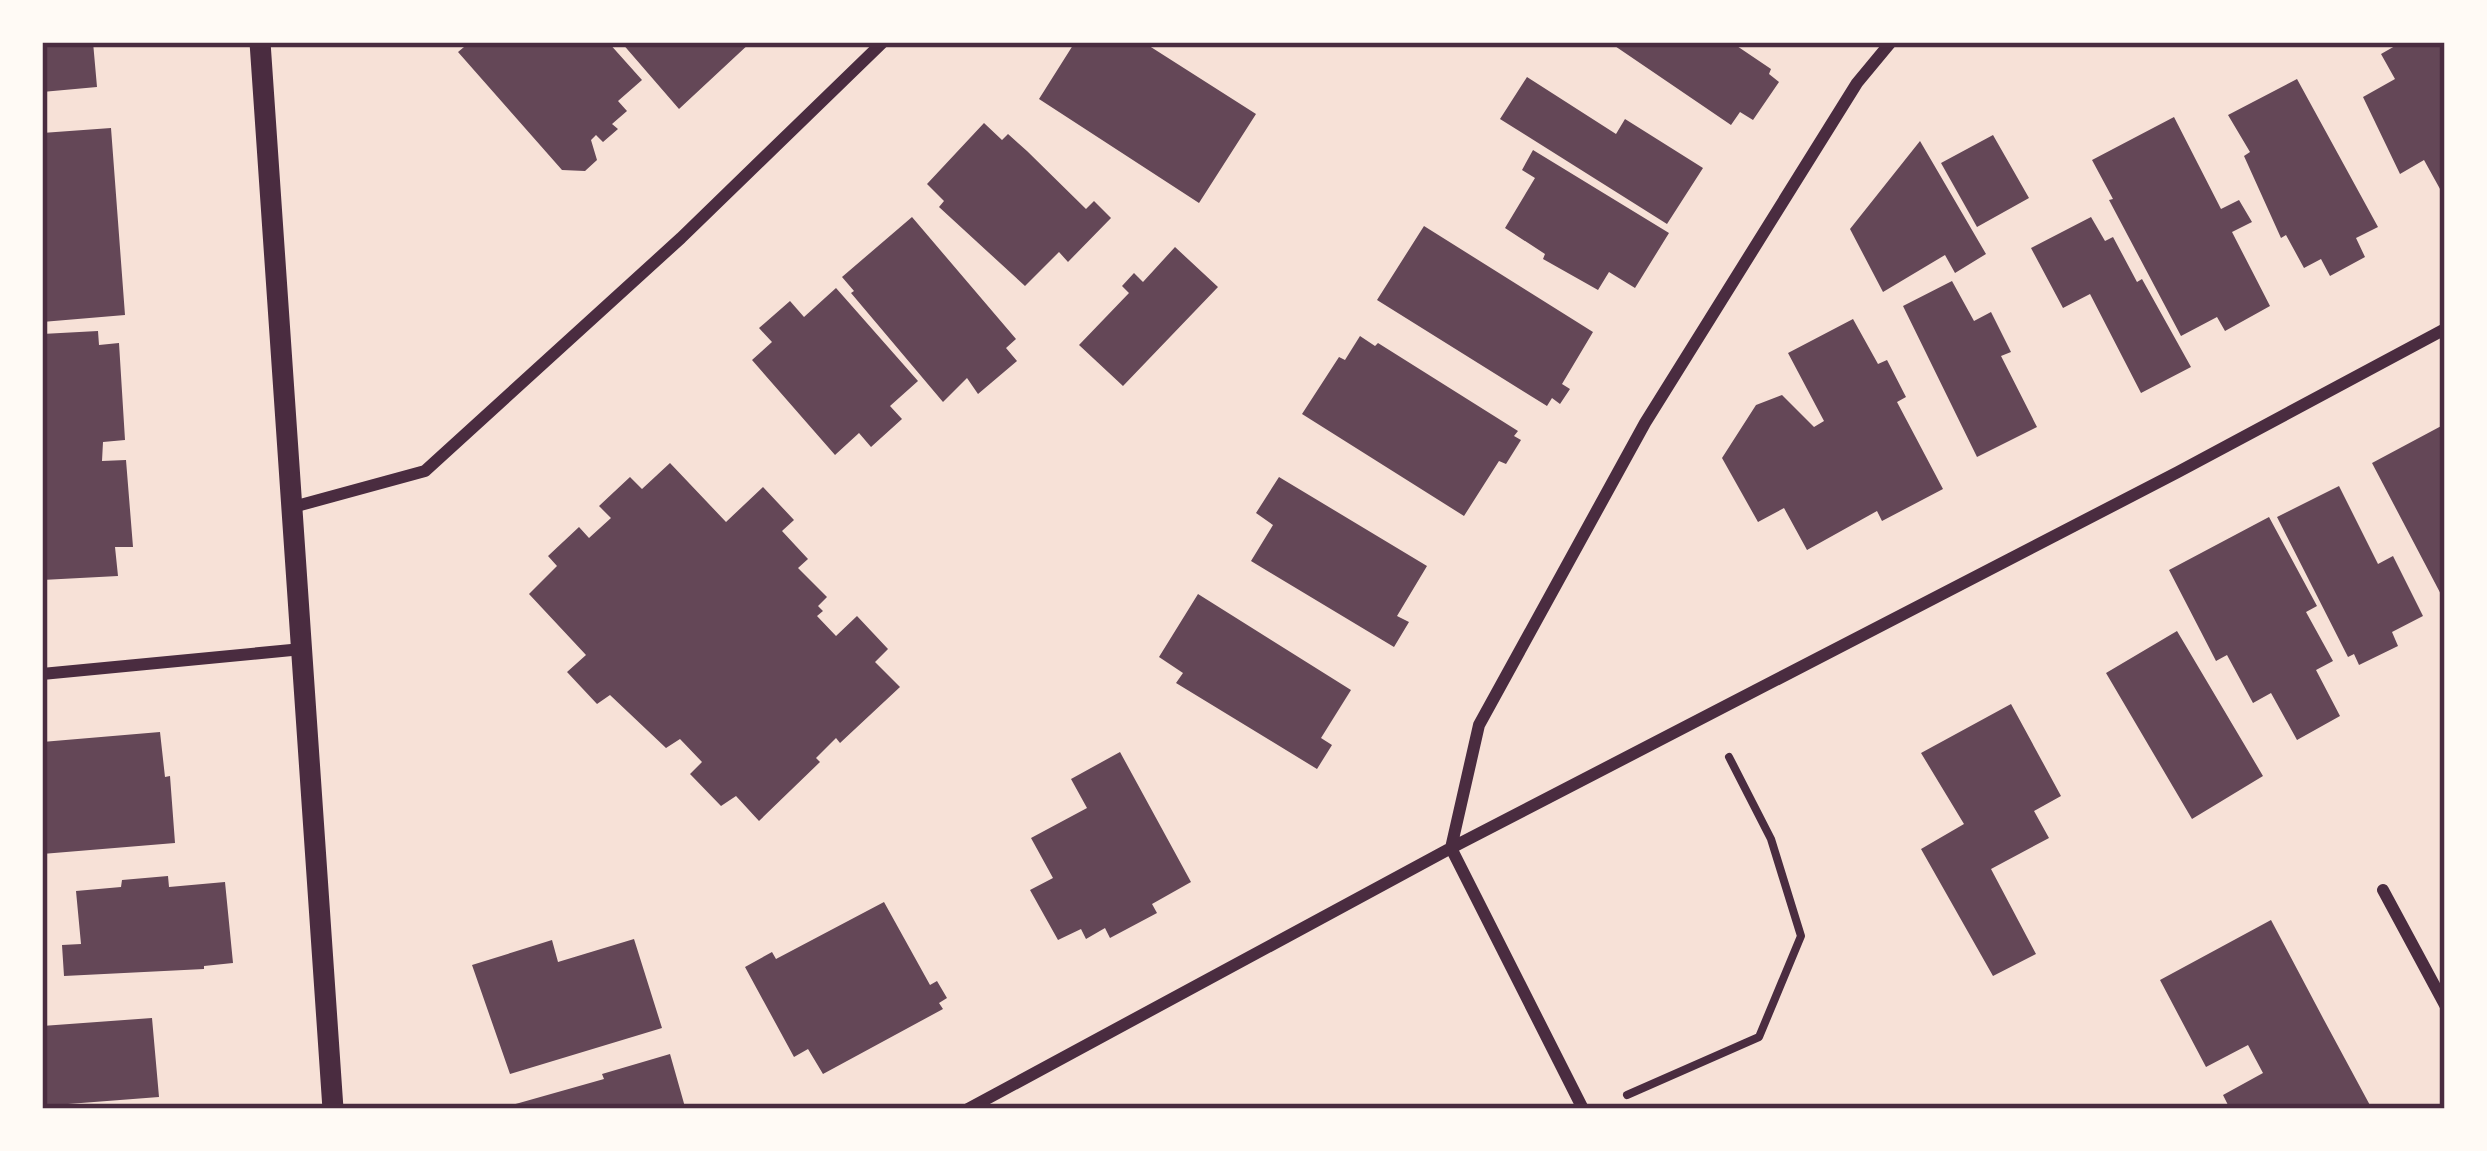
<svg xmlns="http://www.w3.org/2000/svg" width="2487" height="1151" viewBox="0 0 2487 1151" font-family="'Source Sans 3',sans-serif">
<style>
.building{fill:#644757}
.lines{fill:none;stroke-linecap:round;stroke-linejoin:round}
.path{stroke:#4a2c40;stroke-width:8}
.minor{stroke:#4a2c40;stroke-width:12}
.tertiary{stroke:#4a2c40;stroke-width:21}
.neatline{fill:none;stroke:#4a2c40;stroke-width:4.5}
</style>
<rect width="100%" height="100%" fill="#f7e1d7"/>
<path class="building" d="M42 42H93L97 87 42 92Z
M470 42H608L642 80 618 101 627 111 612 124 618 129 603 142 596 135 591 140 597 160 585 171 562 170 458 52Z
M621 42H751L679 109Z
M1075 42H1143L1256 114 1199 203 1039 99Z
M1609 42H1731L1771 69 1769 74 1779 82 1753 120 1740 112 1731 125Z
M2402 42H2445V198L2424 160 2400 174 2363 97 2395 79 2381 54Z
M1527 77 1616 134 1625 119 1703 168 1667 224 1500 119Z
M2297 79 2378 227 2356 238 2365 257 2330 276 2321 259 2304 268 2286 235 2281 238 2244 156 2250 152 2228 115Z
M2174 117 2221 209 2239 200 2252 222 2232 232 2270 306 2225 331 2217 317 2181 336 2109 200 2113 199 2092 160Z
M984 123 1002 140 1008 134 1027 151 1086 209 1094 201 1111 218 1068 262 1059 252 1025 286 939 207 944 201 927 184Z
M111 128 125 315 42 322V133Z
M1993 135 2029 198 1977 227 1941 163Z
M1920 141 1986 254 1955 273 1945 255 1883 292 1850 229Z
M1533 150 1669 233 1635 288 1609 272 1598 290 1543 259 1545 254 1505 228 1535 178 1522 170Z
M912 217 1016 339 1006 348 1017 361 978 394 967 378 943 402 851 293 854 291 842 277Z
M2091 217 2105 241 2113 237 2137 282 2142 279 2191 367 2141 393 2090 294 2063 308 2031 248Z
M1424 226 1593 332 1562 384 1570 389 1560 404 1552 398 1547 406 1377 300Z
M1175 247 1218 287 1123 386 1079 345 1129 293 1122 286 1134 273 1143 282Z
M1952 281 1974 321 1991 312 2011 352 2001 356 2037 427 1977 457 1903 306Z
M836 288 918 381 890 406 902 419 871 447 859 433 835 455 752 360 772 342 759 328 790 301 804 317Z
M1853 319 1878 364 1887 360 1906 397 1897 402 1943 489 1882 521 1877 511 1807 550 1784 508 1758 522 1722 458 1756 405 1782 395 1814 427 1824 421 1788 353Z
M98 331 99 345 119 343 125 440 103 442 102 461 126 460 133 547H115L118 576 42 580V334Z
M1360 336 1375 346 1378 343 1518 431 1514 436 1521 440 1506 464 1499 461 1464 516 1302 414 1339 357 1345 360Z
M2445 424V602L2372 463Z
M670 463 726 522 763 487 794 520 782 531 808 559 798 568 827 597 818 606 823 611 817 616 836 636 857 616 888 649 875 662 900 687 840 743 836 738 816 758 820 762 759 821 736 796 721 806 690 774 702 762 680 739 666 748 610 695 597 704 567 672 586 655 529 594 557 566 548 556 579 527 589 538 611 518 599 506 630 477 642 489Z
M1279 477 1427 566 1397 616 1409 622 1394 647 1251 561 1273 525 1256 513Z
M2339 486 2378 564 2393 556 2423 616 2392 632 2398 646 2359 665 2354 654 2348 657 2277 517Z
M2269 517 2317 606 2306 612 2333 661 2316 670 2340 716 2297 740 2271 693 2253 703 2227 655 2216 661 2169 570Z
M1198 594 1351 690 1321 738 1332 745 1317 769 1176 683 1183 673 1159 657Z
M2177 631 2263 776 2192 819 2106 673Z
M2011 704 2061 796 2034 811 2049 838 1991 869 2036 954 1993 976 1921 849 1964 824 1921 753Z
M160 732 165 777 170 776 175 843 42 854V742Z
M1120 752 1191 882 1152 904 1157 913 1110 938 1105 928 1086 939 1081 929 1058 940 1030 890 1053 878 1031 838 1087 808 1071 779Z
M168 876 169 887 225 882 233 963 204 966V969L64 976 62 945 81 944 76 891 121 887 122 880Z
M884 902 930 985 937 981 947 998 939 1003 943 1009 823 1074 808 1049 794 1057 745 967 772 952 776 959Z
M2271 920 2324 1020 2372 1109H2230L2223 1095 2263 1073 2248 1045 2206 1067 2160 980Z
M634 939 662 1028 510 1074 472 965 552 940 558 962Z
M152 1018 159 1097 42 1106V1026Z
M670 1054 685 1107 513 1109 512 1105 604 1079 602 1074Z"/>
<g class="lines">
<path class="path" d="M1627 1095 1759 1037 1801 936 1771 839 1729 757"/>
<path class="minor" d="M293 507 425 471 681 238 883 42
M42 674 302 649
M2383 890 2445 1005
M968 1109 1451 848 2178 472 2445 329
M1583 1109 1451 848 1479 725 1645 423 1857 83 1891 42"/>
<path class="tertiary" d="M260 42 333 1109"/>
</g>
<rect width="2487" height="1151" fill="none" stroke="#fffaf5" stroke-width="90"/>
<rect x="45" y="45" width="2397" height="1061" class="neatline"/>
</svg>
